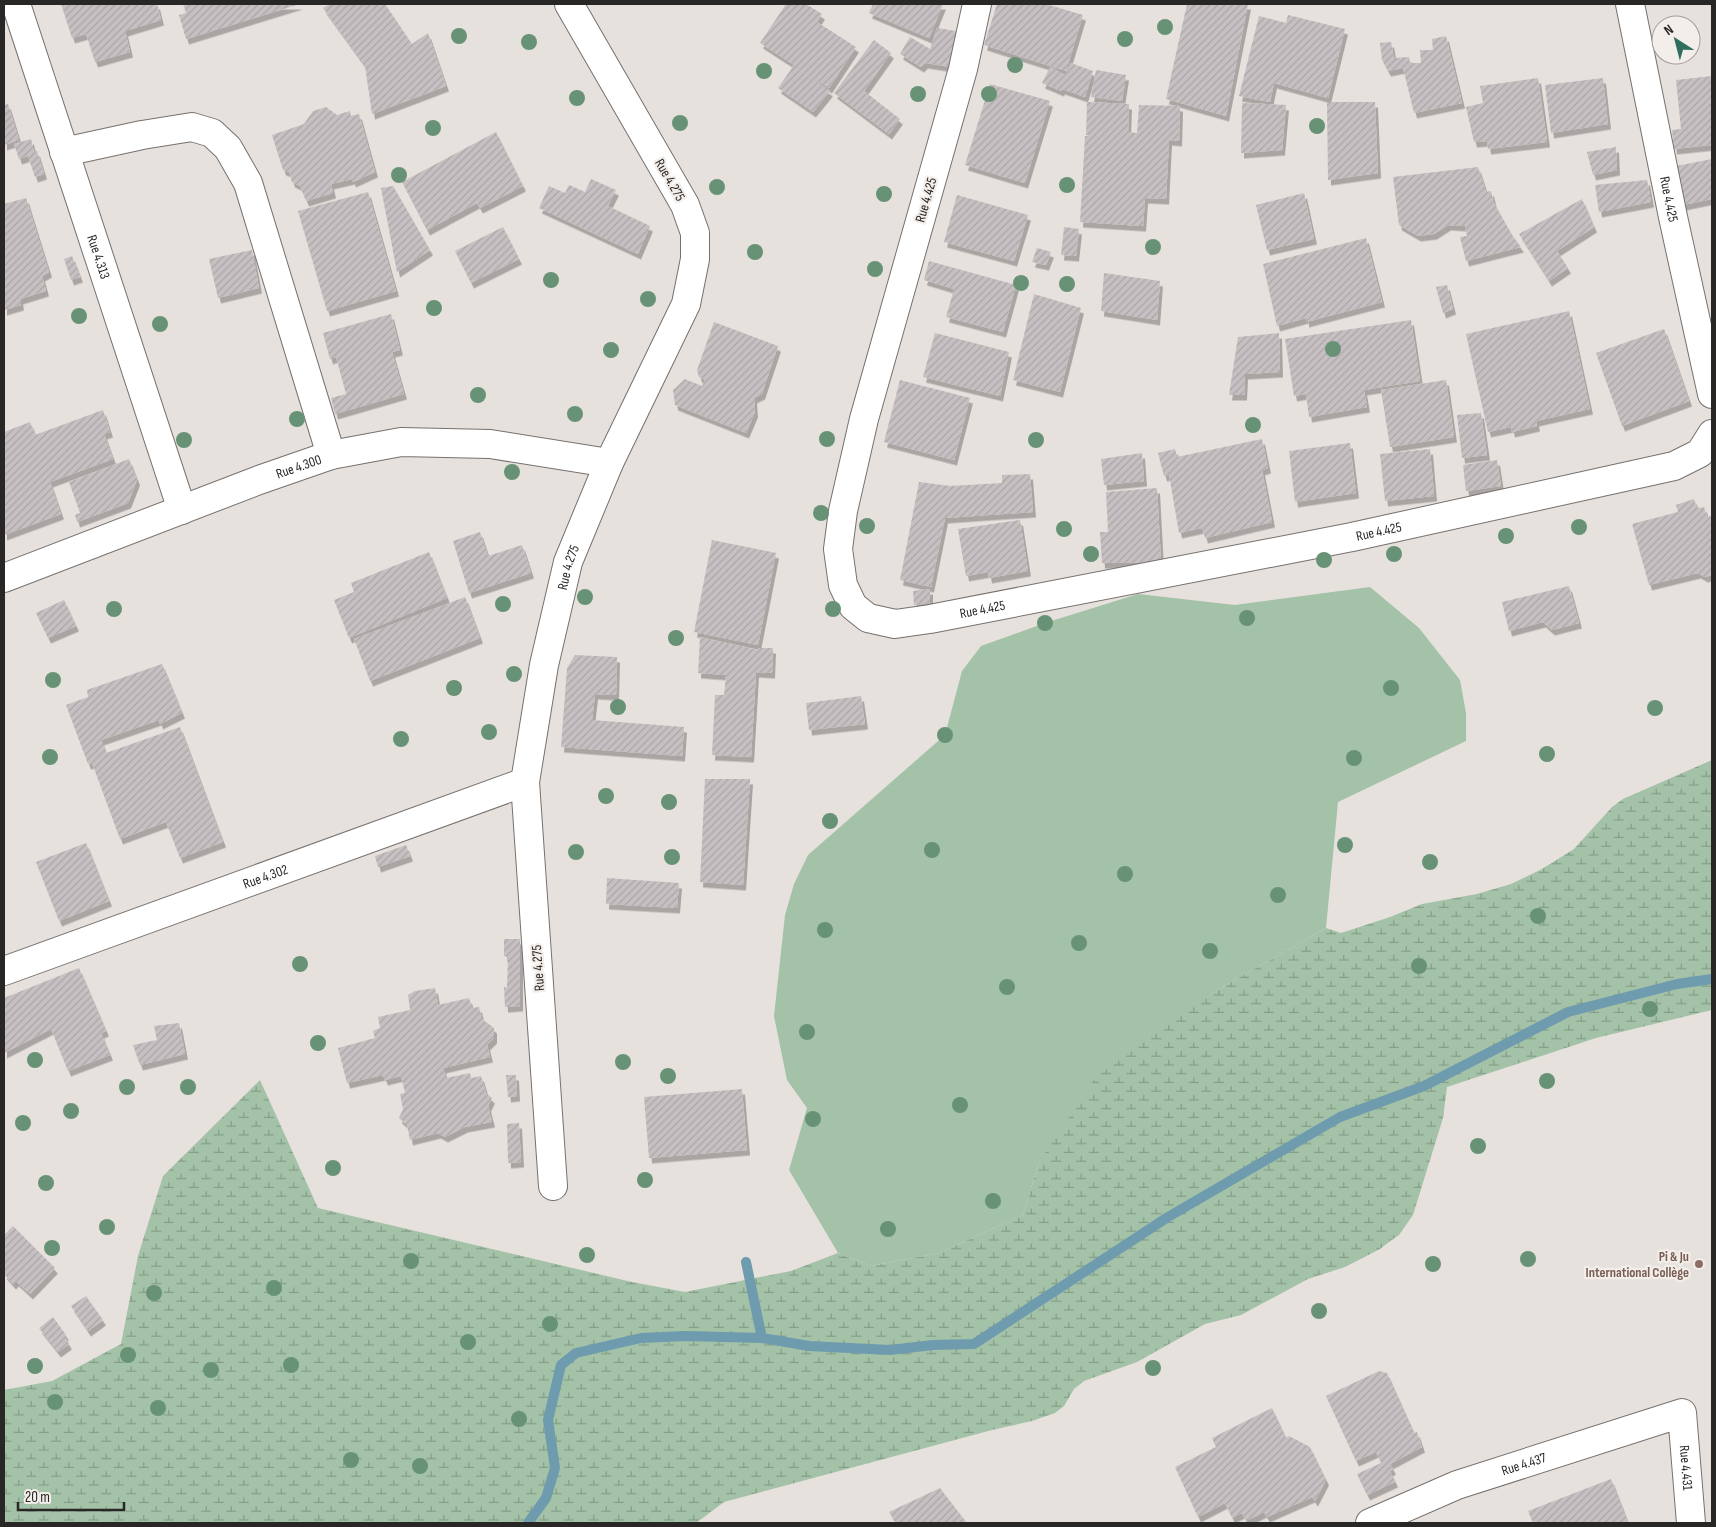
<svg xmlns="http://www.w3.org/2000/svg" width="1716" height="1527" viewBox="0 0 1716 1527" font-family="'Sofia Sans Condensed',sans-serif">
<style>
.green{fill:#a3c2a7}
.wetland{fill:url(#wetland-marsh)}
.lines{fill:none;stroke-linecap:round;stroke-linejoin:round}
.stream{stroke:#6f9bae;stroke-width:10}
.building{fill:url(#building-hatch);filter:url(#shadow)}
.street-casing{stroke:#76716e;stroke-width:30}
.street{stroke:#fff;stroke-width:28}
.tree{fill:#689275}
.education-dot{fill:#8d6e63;stroke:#f3eeea;stroke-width:2}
.labels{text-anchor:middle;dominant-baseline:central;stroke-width:4.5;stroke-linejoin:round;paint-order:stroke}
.street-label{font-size:14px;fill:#292725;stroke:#f3eeea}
.education-label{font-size:14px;font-weight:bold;fill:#785e54;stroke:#f3eeea;text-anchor:end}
</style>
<defs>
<pattern id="wetland-marsh" width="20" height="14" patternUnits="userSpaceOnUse" patternTransform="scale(1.25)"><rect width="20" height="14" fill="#a3c2a7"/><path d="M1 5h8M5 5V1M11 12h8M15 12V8" fill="none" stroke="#859e88"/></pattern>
<pattern id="building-hatch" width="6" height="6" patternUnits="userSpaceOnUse" patternTransform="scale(1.25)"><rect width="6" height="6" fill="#c7c0c2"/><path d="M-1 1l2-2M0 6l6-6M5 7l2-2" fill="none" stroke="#aba5a7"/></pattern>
<filter id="shadow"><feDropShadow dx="3" dy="5.5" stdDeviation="0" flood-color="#0004"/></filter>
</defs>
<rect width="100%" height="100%" fill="#e6e1dd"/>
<path class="green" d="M1370 587 1419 628 1460 680 1466 713V741L1338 802 1326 928 1212 993 1039 1162 1023 1215 939 1253 871 1266 838 1253 789 1170 807 1108 787 1080 774 1016 785 915 794 884 808 855 945 735 962 671 981 646 1045 623 1138 594 1235 605Z"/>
<path class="wetland" d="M1712 760V1010L1596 1038 1447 1087 1443 1118 1413 1215 1399 1235 1389 1242 1380 1249 1345 1267 1308 1279 1241 1315 1205 1324 1137 1362 1084 1381 1074 1389 1064 1406 1055 1413 1032 1421 992 1430 724 1502 696 1523H4V1390L52 1381 121 1344 138 1256 163 1176 260 1080 318 1208 632 1282 685 1292 791 1271 838 1253 871 1266 939 1253 1023 1215 1039 1162 1096 1077 1212 993 1326 928 1341 933 1390 917 1422 904 1477 894 1511 884 1542 869 1574 849 1612 807 1623 799Z"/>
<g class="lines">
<path class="stream" d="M746 1262 762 1338
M528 1523 546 1498 555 1468 548 1420 561 1365 576 1353 641 1338 686 1336 762 1338 809 1346 890 1350 933 1345 974 1344 1168 1217 1340 1117 1424 1086 1568 1012 1677 984 1712 979"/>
</g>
<path class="building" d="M61 4H157L161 20 125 31 130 52 95 62 86 34 72 38Z
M183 4H300L186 39 179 15 186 13Z
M330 4H385L412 44 428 33 446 86 372 114 365 66 323 8Z
M786 4H806L822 14 817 22 856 47 829 88 795 67 830 91 813 112 778 88 794 65 760 43Z
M873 4H943L929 38 869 13Z
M997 4H1046L1083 15 1066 71 984 45Z
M1187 4H1248L1226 116 1166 99Z
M1288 15 1345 29 1328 98 1274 83 1270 102 1239 96 1259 16 1286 23Z
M937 28 968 33 957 68 925 63 921 67 900 54 910 37 930 49Z
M1446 36 1462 103 1414 113 1403 68 1388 71 1382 60 1380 43 1391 42 1394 58 1409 57 1410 63H1421L1420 50H1433L1432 39Z
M874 40 891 53 864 91 900 119 889 134 834 93Z
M1071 63 1093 71 1085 97 1062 89 1061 91 1042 83 1050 67 1065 75Z
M1096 70 1126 75 1122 101 1091 97Z
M1712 76V145L1674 149 1672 130 1681 129 1676 80Z
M1538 78 1547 142 1488 149 1487 141 1474 142 1466 107 1483 103 1480 86Z
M1603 78 1608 124 1551 133 1545 85Z
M990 84 1050 101 1025 183 965 165Z
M1087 102 1129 104 1128 132 1137 133 1139 105 1180 106 1179 141 1169 140 1166 199 1145 198 1143 226 1080 222 1085 136H1091L1086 135Z
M1327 102H1375L1378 173 1328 180Z
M1242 103 1286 105 1282 150 1241 153Z
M8 104 19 140 4 145V105Z
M326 107 337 115 350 111 351 116 359 114 375 172 353 182 352 179 331 184 333 193 306 201 300 186 292 182 289 172 283 170 272 135 304 124 313 111Z
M496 132 523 186 480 208 477 203 427 230 402 182Z
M31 139 34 152 37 151 44 174 35 177 28 156 19 159 14 144Z
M1616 147 1617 170 1593 175 1587 152Z
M1712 159V199L1683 205 1676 166Z
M1478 167 1486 192 1491 191 1494 203 1512 235 1521 247 1466 261 1460 237 1467 236 1465 226 1448 225 1434 234 1418 236 1399 225 1393 177Z
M591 179 616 190 608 206 650 226 638 254 539 208 549 186 565 193 569 185 585 192Z
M1647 180 1651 202 1599 212 1595 185Z
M393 186 430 250 397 272 381 188Z
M368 192 396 291 327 311 298 211Z
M1304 193 1314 239 1267 250 1256 205Z
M957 195 1028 215 1014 261 944 242Z
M26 198 49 272 42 276 46 291 20 299 21 305 4 310V204Z
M1582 199 1594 227 1557 251 1568 268 1549 281 1519 234Z
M503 227 519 259 471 283 455 251Z
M1064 227 1079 229 1076 256 1061 255Z
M1366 238 1382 302 1306 322V318L1277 326 1263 264Z
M1037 248 1051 252 1046 265 1032 262Z
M252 250 259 288 218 298 209 259Z
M72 256 80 277 71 280 64 259Z
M929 261 1016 285 1003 332 946 317 954 289 924 280Z
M1104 273 1160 281 1157 320 1101 311Z
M1447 285 1453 309 1443 313 1436 287Z
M1034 294 1081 308 1060 392 1013 380Z
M1569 311 1590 409 1536 421 1537 426 1512 432 1511 427 1488 432 1466 334Z
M391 314 400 350 392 352 404 394 335 414 331 398 346 394 336 357 330 359 323 333Z
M1411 320 1420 381 1364 390 1367 407 1309 417 1306 394 1294 396 1285 339Z
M714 322 778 346 762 394 754 398 755 412 746 433 675 405 673 390 685 379 702 386 705 380 699 377 697 370Z
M1664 329 1689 401 1622 426 1596 353Z
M935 333 1009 352 1000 396 923 377Z
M1279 333 1280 372 1245 374 1244 395H1229L1238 337Z
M900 380 970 398 954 460 884 442Z
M1446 380 1454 437 1390 447 1381 390Z
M103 410 110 432 104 434 113 459 50 482 61 514 4 535V432L30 422 35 435Z
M1481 413 1487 455 1462 458 1457 415Z
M1262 439 1268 468 1262 470 1272 522 1205 538 1202 528 1179 533 1169 475 1164 476 1158 453 1175 449 1177 457Z
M1350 443 1356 493 1295 502 1289 451Z
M1430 449 1434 496 1385 501 1380 454Z
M1142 453 1144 481 1104 485 1101 459Z
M129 459 137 480 128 503 77 522 75 515 80 513 69 482Z
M1497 460 1501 486 1466 491 1463 465Z
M1030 474 1033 512 945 518 931 587 900 580 919 482 950 486 1002 483V475Z
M1157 488 1161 562 1102 563 1100 532H1108L1106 492Z
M1694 499 1697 508 1704 507 1707 517 1712 516V575L1705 577 1698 573 1649 585 1632 524 1678 512 1676 505Z
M1020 520 1028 571 989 578 988 572 966 576 958 529Z
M480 532 488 556 522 545 531 573 469 593 453 541Z
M712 540 776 553 758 645 694 632Z
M429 552 447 598 349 638 334 600 354 592 351 583Z
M1569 586 1579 623 1552 630 1543 622 1509 631 1502 602Z
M930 589V603L914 605 913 591Z
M465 597 480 638 370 681 354 639Z
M64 600 76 626 48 638 36 613Z
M700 637 758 650V648H773L772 673 756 672 751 757 712 755 715 695H724L726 675 698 673Z
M575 655 617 657 616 695 595 694 592 720 684 727 682 756 561 747 567 668Z
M162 664 182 713 160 724 159 720 101 740 106 753 180 727 223 842 180 858 166 822 120 839 92 763 88 764 66 705 88 697 87 690Z
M861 696 865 724 809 730 806 703Z
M705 779H750L743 885 700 882Z
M86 843 109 901 59 921 36 862Z
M406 845 410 856 378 867 375 856Z
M607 878 679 883 677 908 606 904Z
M504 939H520V1006L505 1007 504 987 507 988 508 957 504 956Z
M79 968 106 1031 101 1033 110 1055 68 1071 51 1029 4 1053V998Z
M435 988 438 1005 469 998 472 1008 479 1007 482 1019 494 1028V1038L487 1045 490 1057 443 1068 446 1078 470 1073 471 1078 481 1076 486 1093 492 1098 488 1106 492 1122 465 1127 445 1137 438 1133 410 1140 407 1125 399 1118 403 1109 400 1094 405 1093 401 1076 385 1080 383 1075 347 1083 338 1048 375 1038 373 1031 380 1028 378 1017 410 1010 408 995 415 991Z
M179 1023 185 1054 140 1065 133 1045 157 1040 154 1026Z
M506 1075H516L517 1096 508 1097Z
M742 1089 747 1150 649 1158 644 1097Z
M519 1123 521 1162 508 1163 507 1124Z
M13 1226 55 1268 30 1294 16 1281 13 1284 4 1274V1235Z
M86 1296 103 1320 88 1331 71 1306Z
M53 1317 66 1335 64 1336 69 1344 58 1352 39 1328Z
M1379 1371 1387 1373 1414 1433 1417 1432 1422 1447 1390 1464 1393 1469 1390 1471 1395 1482 1367 1495 1357 1474 1381 1463 1376 1452 1356 1461 1326 1396Z
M1272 1408 1286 1438 1289 1436 1310 1447 1326 1480 1315 1501 1312 1497 1267 1517 1264 1512 1246 1521 1242 1513 1232 1518 1225 1503 1198 1517 1175 1467 1216 1447 1212 1438Z
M1611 1479 1628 1523H1533L1528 1511Z
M940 1488 967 1523H896L889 1512Z"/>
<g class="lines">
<g class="street-casing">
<g id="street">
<path id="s1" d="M16 4 182 510"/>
<path id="s2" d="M977 4 963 69 864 419 843 511 838 549 843 585 853 606 868 618 895 624 930 619 1352 537 1674 466 1700 453 1712 434"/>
<path id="s3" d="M1630 4 1673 217 1712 394"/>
<path d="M64 152 142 135 192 127 212 133 228 148 248 183 331 455"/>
<path id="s4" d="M4 578 259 480 331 455 401 442 490 444 609 463"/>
<path id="s5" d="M4 971 525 782"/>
<path id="s6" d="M553 1186 525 782 544 665 568 562 609 463 686 304 695 259V233L685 205 569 4"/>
<path id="s7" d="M1370 1523 1457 1485 1682 1413 1691 1523"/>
</g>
</g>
<use href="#street" class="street"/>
</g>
<g class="tree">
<circle cx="1165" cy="27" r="8"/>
<circle cx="459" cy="36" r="8"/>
<circle cx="1125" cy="39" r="8"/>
<circle cx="529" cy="42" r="8"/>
<circle cx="1015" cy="65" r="8"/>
<circle cx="764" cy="71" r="8"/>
<circle cx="918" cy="94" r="8"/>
<circle cx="989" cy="94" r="8"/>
<circle cx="577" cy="98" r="8"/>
<circle cx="680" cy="123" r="8"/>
<circle cx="1317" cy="126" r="8"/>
<circle cx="433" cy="128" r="8"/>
<circle cx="399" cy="175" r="8"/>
<circle cx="1067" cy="185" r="8"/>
<circle cx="717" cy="187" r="8"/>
<circle cx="884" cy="194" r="8"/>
<circle cx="1153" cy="247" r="8"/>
<circle cx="755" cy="252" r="8"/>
<circle cx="875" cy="269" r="8"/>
<circle cx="551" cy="280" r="8"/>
<circle cx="1021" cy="283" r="8"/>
<circle cx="1067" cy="284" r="8"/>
<circle cx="648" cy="299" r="8"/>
<circle cx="434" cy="308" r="8"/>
<circle cx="79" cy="316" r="8"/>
<circle cx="160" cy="324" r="8"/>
<circle cx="1333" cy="349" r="8"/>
<circle cx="611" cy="350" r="8"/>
<circle cx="478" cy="395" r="8"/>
<circle cx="575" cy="414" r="8"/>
<circle cx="297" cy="419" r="8"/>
<circle cx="1253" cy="425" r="8"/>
<circle cx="827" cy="439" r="8"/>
<circle cx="184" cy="440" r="8"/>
<circle cx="1036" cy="440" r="8"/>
<circle cx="512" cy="472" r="8"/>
<circle cx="821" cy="513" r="8"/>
<circle cx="867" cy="526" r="8"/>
<circle cx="1579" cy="527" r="8"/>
<circle cx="1064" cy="529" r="8"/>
<circle cx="1506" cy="536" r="8"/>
<circle cx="1091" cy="554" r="8"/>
<circle cx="1394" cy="554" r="8"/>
<circle cx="1324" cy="560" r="8"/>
<circle cx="585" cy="597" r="8"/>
<circle cx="503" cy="604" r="8"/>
<circle cx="114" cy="609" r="8"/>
<circle cx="833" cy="609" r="8"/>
<circle cx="1247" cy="618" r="8"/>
<circle cx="1045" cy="623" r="8"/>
<circle cx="676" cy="638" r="8"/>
<circle cx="514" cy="674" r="8"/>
<circle cx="53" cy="680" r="8"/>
<circle cx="454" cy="688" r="8"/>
<circle cx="1391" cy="688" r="8"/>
<circle cx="618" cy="707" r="8"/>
<circle cx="1655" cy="708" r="8"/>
<circle cx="489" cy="732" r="8"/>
<circle cx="945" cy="735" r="8"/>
<circle cx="401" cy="739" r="8"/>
<circle cx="1547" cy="754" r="8"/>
<circle cx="50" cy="757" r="8"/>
<circle cx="1354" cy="758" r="8"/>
<circle cx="606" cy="796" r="8"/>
<circle cx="669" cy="802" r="8"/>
<circle cx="830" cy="821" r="8"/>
<circle cx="1345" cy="845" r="8"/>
<circle cx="932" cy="850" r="8"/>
<circle cx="576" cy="852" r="8"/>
<circle cx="672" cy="857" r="8"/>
<circle cx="1430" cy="862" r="8"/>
<circle cx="1125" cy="874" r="8"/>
<circle cx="1278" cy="895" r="8"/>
<circle cx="1538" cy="916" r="8"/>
<circle cx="825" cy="930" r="8"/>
<circle cx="1079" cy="943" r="8"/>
<circle cx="1210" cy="951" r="8"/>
<circle cx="300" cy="964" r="8"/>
<circle cx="1419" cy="966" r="8"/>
<circle cx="1007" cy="987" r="8"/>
<circle cx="1650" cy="1009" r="8"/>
<circle cx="807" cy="1032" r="8"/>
<circle cx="318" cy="1043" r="8"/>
<circle cx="35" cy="1060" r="8"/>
<circle cx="623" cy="1062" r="8"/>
<circle cx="668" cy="1076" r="8"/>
<circle cx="1547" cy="1081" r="8"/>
<circle cx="127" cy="1087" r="8"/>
<circle cx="188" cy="1087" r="8"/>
<circle cx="960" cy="1105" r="8"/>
<circle cx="71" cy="1111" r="8"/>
<circle cx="813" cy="1119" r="8"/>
<circle cx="23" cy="1123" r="8"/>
<circle cx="1478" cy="1146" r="8"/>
<circle cx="333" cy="1168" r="8"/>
<circle cx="645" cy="1180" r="8"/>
<circle cx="46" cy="1183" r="8"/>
<circle cx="993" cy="1201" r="8"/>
<circle cx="107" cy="1227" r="8"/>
<circle cx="888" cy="1229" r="8"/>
<circle cx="52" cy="1248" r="8"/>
<circle cx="587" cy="1255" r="8"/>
<circle cx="1528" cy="1259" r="8"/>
<circle cx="411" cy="1261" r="8"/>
<circle cx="1433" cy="1264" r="8"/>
<circle cx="274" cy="1288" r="8"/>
<circle cx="154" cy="1293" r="8"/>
<circle cx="1319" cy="1311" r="8"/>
<circle cx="550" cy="1324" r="8"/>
<circle cx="468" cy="1342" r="8"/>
<circle cx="128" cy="1355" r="8"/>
<circle cx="291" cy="1365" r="8"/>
<circle cx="35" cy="1366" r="8"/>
<circle cx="1153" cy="1368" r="8"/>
<circle cx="211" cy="1370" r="8"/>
<circle cx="55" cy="1402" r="8"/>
<circle cx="158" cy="1408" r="8"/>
<circle cx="519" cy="1419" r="8"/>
<circle cx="351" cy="1460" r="8"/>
<circle cx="420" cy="1466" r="8"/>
</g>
<circle class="education-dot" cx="1699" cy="1264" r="5"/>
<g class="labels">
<g class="street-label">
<text transform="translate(670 180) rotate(60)">Rue 4.275</text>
<text stroke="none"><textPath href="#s3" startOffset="199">Rue 4.425</textPath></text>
<text transform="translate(926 200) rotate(-74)">Rue 4.425</text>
<text stroke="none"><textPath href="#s1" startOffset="266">Rue 4.313</textPath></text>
<text stroke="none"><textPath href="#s4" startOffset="315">Rue 4.300</textPath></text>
<text stroke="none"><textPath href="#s2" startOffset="1162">Rue 4.425</textPath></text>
<text stroke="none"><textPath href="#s6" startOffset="624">Rue 4.275</textPath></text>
<text stroke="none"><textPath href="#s2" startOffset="758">Rue 4.425</textPath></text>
<text stroke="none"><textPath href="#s5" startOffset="278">Rue 4.302</textPath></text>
<text transform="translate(538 968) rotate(-94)">Rue 4.275</text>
<text stroke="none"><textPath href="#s7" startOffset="165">Rue 4.437</textPath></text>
<text stroke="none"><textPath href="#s7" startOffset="386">Rue 4.431</textPath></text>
</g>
<g class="education-label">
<text x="1689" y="1256">Pi &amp; Ju<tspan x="1689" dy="16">International Collège</tspan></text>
</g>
</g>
<rect width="1716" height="1527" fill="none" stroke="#292725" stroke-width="10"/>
<g transform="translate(1676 40) rotate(324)"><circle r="24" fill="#f3eeea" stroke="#a29e9b"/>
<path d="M0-4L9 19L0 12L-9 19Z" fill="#2f6e5c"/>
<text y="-8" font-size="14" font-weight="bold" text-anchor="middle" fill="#292725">N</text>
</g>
<path d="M18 1502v8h106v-8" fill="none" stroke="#292725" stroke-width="2.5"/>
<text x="25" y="1502" font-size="15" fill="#292725" stroke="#f3eeea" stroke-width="4" paint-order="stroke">20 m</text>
</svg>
